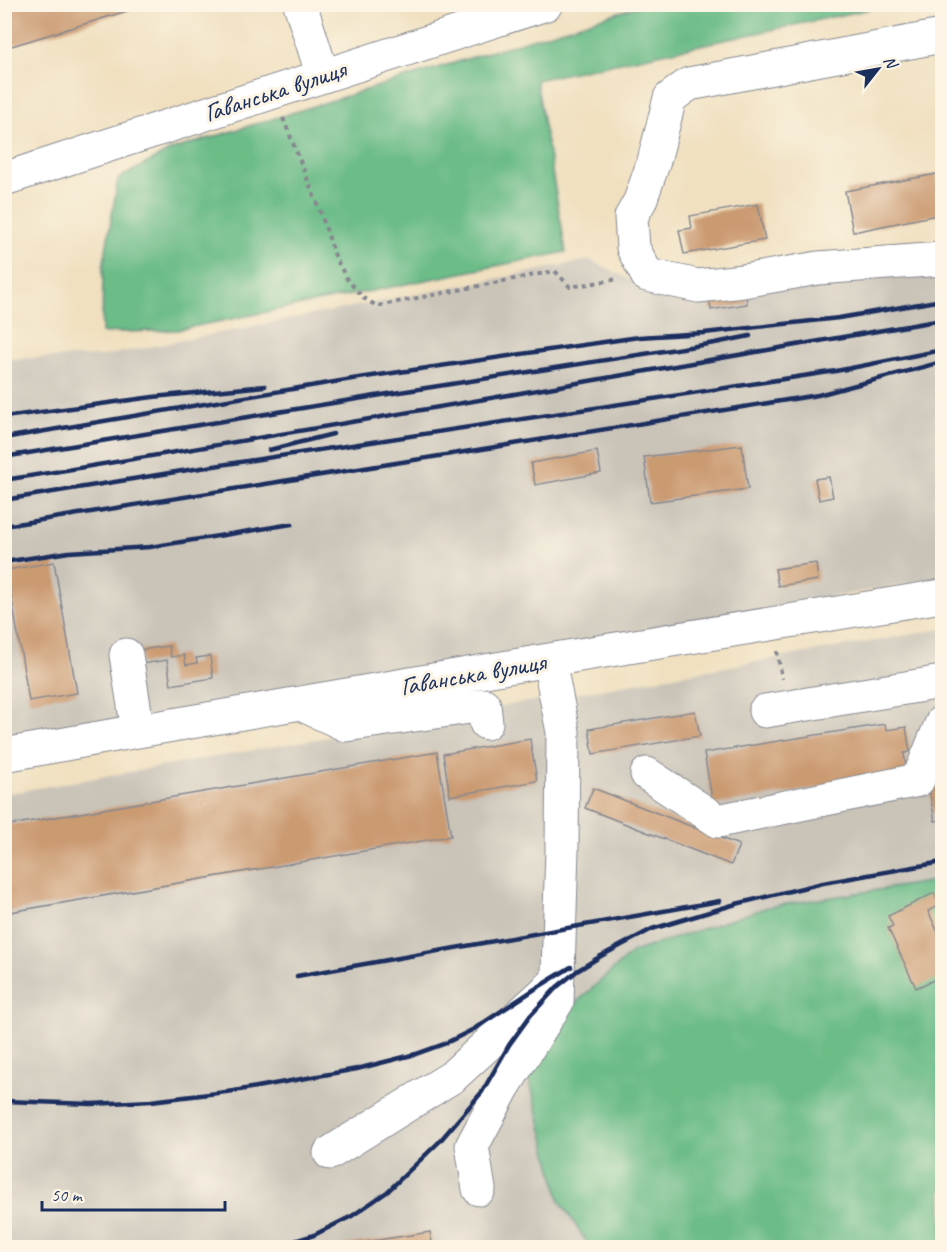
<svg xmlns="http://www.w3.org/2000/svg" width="947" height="1252" viewBox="0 0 947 1252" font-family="Caveat,sans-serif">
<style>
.industrial{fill:#c9c3b8}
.forest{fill:#6cbc88;stroke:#447673;stroke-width:1.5}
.building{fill:#ca9a71}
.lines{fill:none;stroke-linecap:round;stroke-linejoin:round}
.minor-casing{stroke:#86888f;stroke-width:35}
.major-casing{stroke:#86888f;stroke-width:35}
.path{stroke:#86888f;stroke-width:4;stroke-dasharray:4.5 4.5;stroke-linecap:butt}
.minor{stroke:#fff;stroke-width:33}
.major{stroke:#fff;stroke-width:33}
.rail{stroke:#1b2f5e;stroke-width:4.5}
.labels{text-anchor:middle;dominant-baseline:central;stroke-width:6;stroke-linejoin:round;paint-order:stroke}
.street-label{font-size:26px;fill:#1b2f5e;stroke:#fcf5e5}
</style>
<rect width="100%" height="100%" fill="#fcf5e5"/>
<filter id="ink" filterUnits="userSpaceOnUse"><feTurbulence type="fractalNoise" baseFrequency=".0167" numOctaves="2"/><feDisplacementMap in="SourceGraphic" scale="12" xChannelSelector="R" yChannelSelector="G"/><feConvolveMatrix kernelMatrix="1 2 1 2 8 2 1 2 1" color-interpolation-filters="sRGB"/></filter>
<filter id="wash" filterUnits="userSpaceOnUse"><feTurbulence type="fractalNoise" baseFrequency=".008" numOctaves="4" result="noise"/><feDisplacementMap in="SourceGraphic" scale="24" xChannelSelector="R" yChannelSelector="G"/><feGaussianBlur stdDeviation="1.35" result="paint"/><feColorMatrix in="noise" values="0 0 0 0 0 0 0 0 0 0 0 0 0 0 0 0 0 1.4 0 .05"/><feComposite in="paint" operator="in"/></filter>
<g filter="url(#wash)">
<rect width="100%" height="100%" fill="#f0e0c0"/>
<path class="industrial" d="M590 260 669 299 820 274 942 262V578L5 741V359L103 356Z
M942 629V1247H5L4 794Z"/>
<path class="forest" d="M642 5H889L536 80 566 252 177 330 102 333 103 268 118 179 171 150Z
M942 880V1247H590L560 1201 529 1078 569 1009 633 952 768 907Z"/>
<g id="blocks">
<path class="building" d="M4 4H147V5L5 48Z
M937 174 942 204V214L853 232 845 191Z
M758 204 765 240 684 254 679 230 692 228 690 216Z
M745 290 747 304 711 310 709 295Z
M742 445 748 489 650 502 644 457Z
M597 451 601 473 535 485 531 463Z
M829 477 833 497 819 500 815 479Z
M54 562 77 693 29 701 7 570Z
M816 563 818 580 778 586 775 569Z
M169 646 171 657 184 655 186 665 197 663 196 658 210 656 213 678 171 685 167 660 142 664 140 650Z
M695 711 700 736 593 754 589 729Z
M885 724 886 730 906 727 910 752 904 753 907 774 713 805 704 753Z
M530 739 537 781 450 796 443 754Z
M437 752 451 836 4 913V826Z
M942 781V820L935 821 928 784Z
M593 788 739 845 731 865 585 808Z
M934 893 940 905 928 911 942 941V993L936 979 916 988 888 928 893 926 888 916Z
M430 1232 433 1248H339V1246Z"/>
</g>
</g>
<g filter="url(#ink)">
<use href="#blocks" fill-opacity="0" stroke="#86888f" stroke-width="1.5"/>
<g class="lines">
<g class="minor-casing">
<path id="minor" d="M300 4 323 76
M942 36 689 84 670 98 654 161 640 201 631 217 633 248 647 275 698 286 743 281 818 268 942 259
M126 655 138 731
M301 704 346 725 484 705 486 723
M765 711 942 682
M4 755 138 731 549 660 942 596
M647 774 718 821 918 780 942 722
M330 1153 452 1077 557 981
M479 1189 472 1146 503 1088 557 1002 562 850 563 732 549 660"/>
</g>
<g class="major-casing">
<path id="major" d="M4 179 546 4"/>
</g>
<path class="path" d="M283 118 320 211 336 259 347 279 363 298 377 306 555 271 570 287 618 279
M777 651 782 679"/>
<use href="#minor" class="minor"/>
<use href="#major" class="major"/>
<path class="rail" d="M4 417 153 397 265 386
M4 438 352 379 576 346 639 337 704 333 839 318 942 300
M269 450 333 434
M4 457 400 392 715 343 750 336
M4 480C318 430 630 373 942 320
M4 500 188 470 836 371 942 350
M4 526 818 395 942 362
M4 562 69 552 150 547 292 524
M297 976 720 901
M4 1101 92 1104 151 1101 234 1091 357 1069 416 1054 444 1044 474 1029 535 989 571 967
M272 1248 314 1235 352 1216 387 1192 439 1142 482 1092 509 1045 530 1016 557 987 577 971 601 956 652 929 736 904 823 883 942 862"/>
</g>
</g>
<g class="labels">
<g class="street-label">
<text transform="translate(275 91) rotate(-18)">Гаванська вулиця</text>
<text transform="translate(473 674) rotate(-10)">Гаванська вулиця</text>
</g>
</g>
<rect width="947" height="1252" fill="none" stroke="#fcf5e5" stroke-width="24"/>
<g transform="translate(878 69) rotate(59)" stroke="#fcf5e5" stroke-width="4.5" paint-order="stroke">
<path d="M0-4.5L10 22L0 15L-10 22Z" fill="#1b2f5e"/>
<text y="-9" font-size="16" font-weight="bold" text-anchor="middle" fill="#1b2f5e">N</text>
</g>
<path d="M42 1201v9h183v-9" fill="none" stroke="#1b2f5e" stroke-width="3"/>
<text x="51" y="1201" font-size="18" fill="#1b2f5e" stroke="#fcf5e5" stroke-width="4.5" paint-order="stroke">50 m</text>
</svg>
